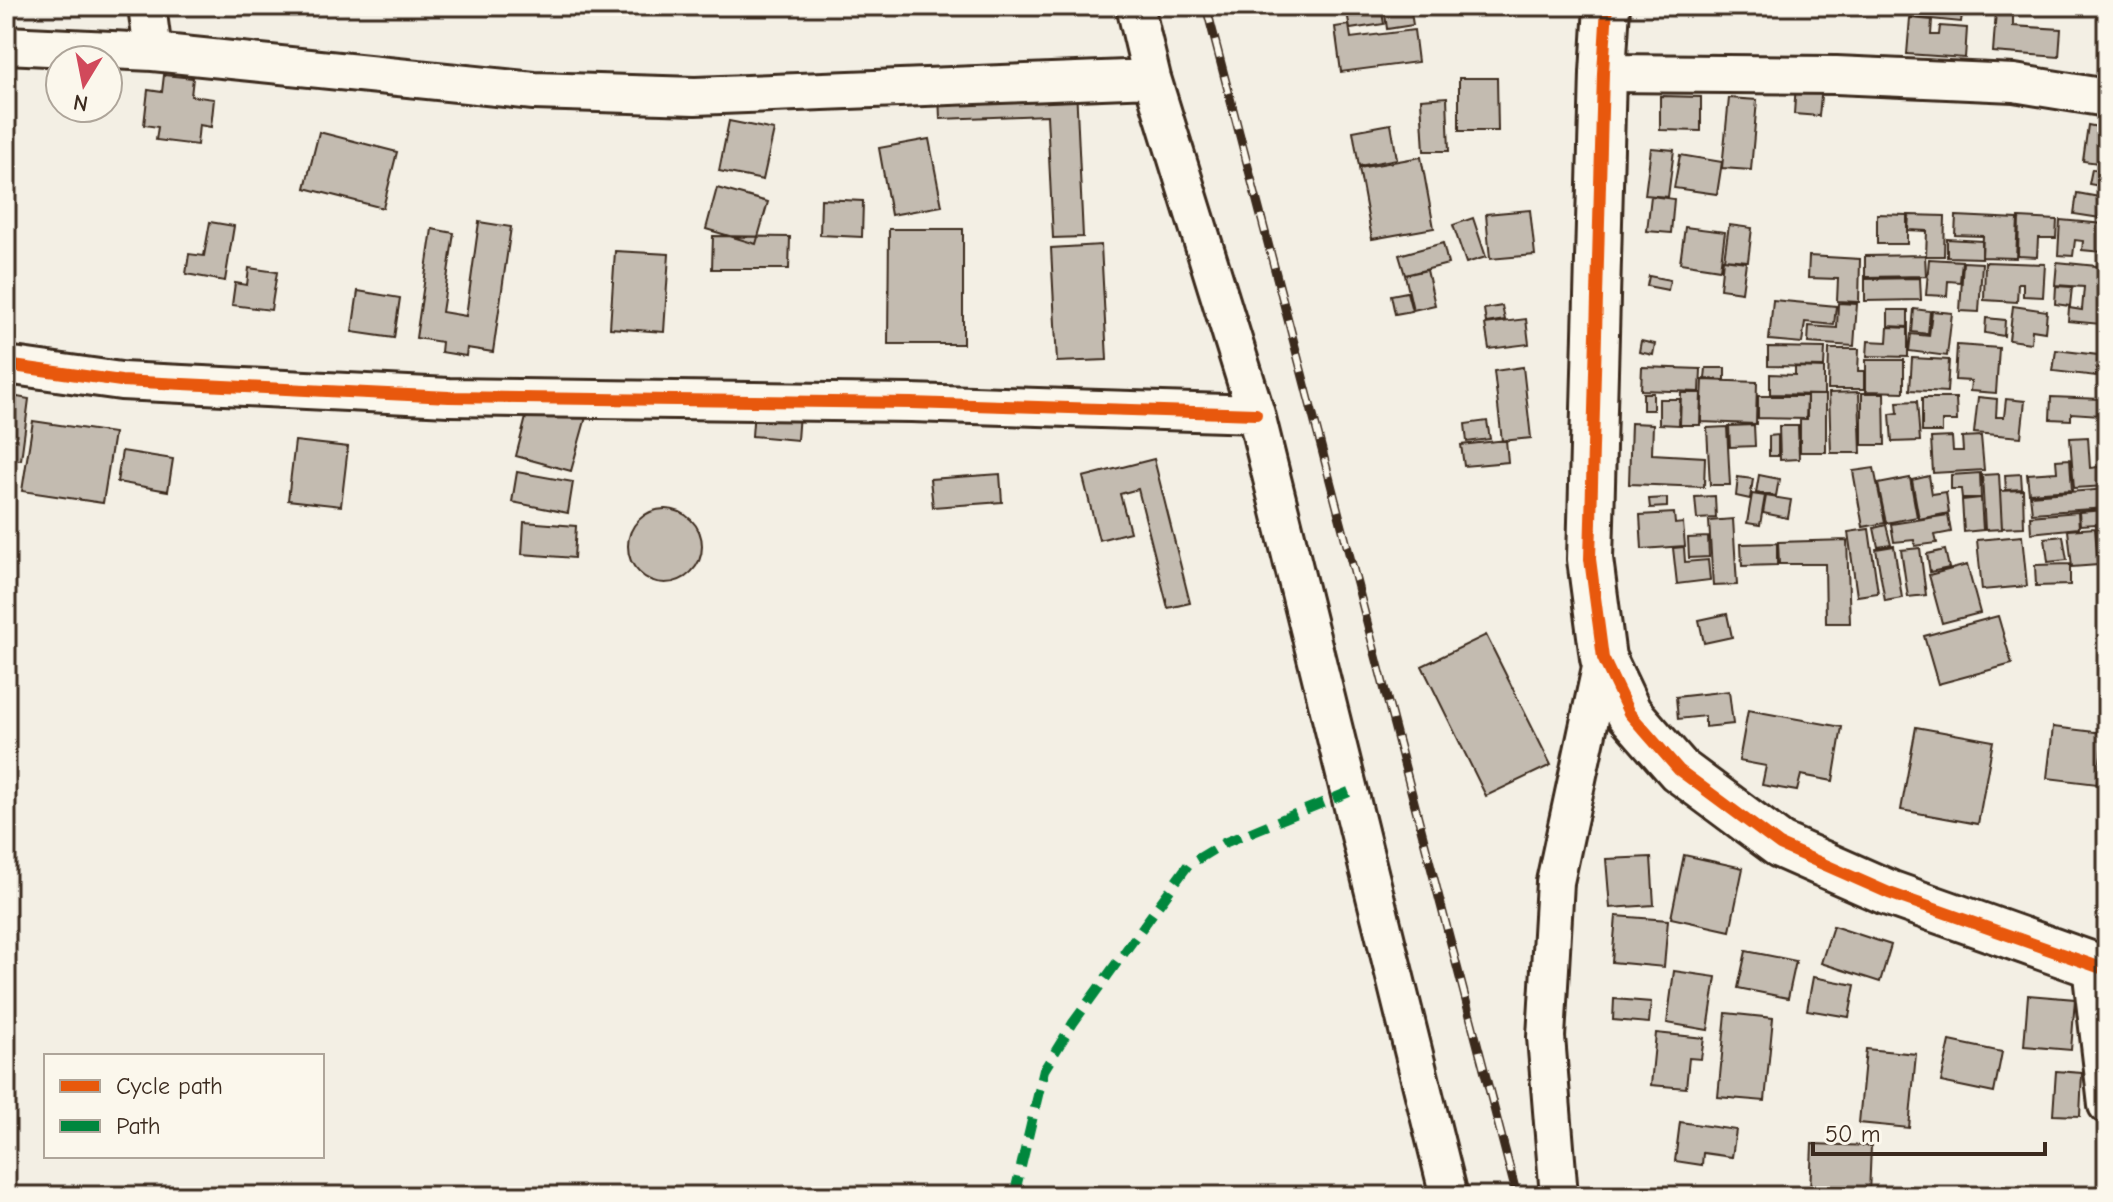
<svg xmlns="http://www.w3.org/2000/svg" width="2113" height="1202" viewBox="0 0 2113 1202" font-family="'Comic Neue',sans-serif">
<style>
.building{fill:#c3bbb0;stroke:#3b2a1e;stroke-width:2}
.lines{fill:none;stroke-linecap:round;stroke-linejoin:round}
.minor-casing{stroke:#3b2a1e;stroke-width:42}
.tertiary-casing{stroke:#3b2a1e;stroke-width:50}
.minor{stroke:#fbf7ec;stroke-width:36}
.tertiary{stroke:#fbf7ec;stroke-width:44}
.rail-casing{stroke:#3b2a1e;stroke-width:9}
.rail{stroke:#fbf7ec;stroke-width:6;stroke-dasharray:18;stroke-linecap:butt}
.quiet{stroke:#00873e;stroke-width:10;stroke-dasharray:20 10;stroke-linecap:butt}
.cycleway-casing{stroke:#fbf7ec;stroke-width:17}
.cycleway{stroke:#e8590c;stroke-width:12}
</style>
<rect width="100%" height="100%" fill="#f3efe4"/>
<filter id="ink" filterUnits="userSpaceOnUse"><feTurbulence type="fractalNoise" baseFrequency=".0125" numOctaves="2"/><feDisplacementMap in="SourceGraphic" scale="16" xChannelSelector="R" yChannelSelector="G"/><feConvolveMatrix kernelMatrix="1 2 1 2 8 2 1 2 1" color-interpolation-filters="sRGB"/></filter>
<g filter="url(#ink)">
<path class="building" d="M1346 6H1381L1384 24 1350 29Z
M1384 6H1410L1413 25 1387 29Z
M1912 6H1963L1961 22 1911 17Z
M1996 11 2013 12V26L2061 29 2059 57 1993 52Z
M1910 18 1932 20 1931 35H1939L1940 26 1967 28 1965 58 1907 54Z
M1349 25 1351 38 1414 30 1418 62 1341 72 1335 27Z
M164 75 193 78 191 96 214 99 211 127 199 125 197 145 156 140 158 127 144 125 148 90 162 92Z
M1459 78H1497L1498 131H1459Z
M1796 83 1822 86 1819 116 1794 114Z
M1076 87 1083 237 1053 238 1047 115 940 119 939 93Z
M1660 96 1701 97V131L1660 130Z
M1447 97 1449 151H1424L1421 99Z
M1729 98 1757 100 1751 170 1722 168Z
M2099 114 2107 115V164L2083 161 2088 125 2098 127Z
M729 121 774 130 763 180 719 171Z
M1391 124 1397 159 1359 166 1353 131Z
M319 132 397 152 383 208 305 188Z
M929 139 942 206 891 215 879 148Z
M1651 148 1674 150 1668 197 1645 195Z
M1680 155 1722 162 1717 194 1674 188Z
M1421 157 1434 228 1372 239 1359 168Z
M2092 169 2107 171V219L2074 214 2077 193 2105 198 2106 187 2089 184Z
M717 188 768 202 756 244 706 229Z
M1651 196 1674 199 1671 233 1647 231Z
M821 199 863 201 862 237 820 235Z
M1530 210 1535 255 1490 259 1486 214Z
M1877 214 1907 215V244H1877Z
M1909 215 1945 216 1944 256H1926L1927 231 1908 230Z
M1956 216 2018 219 2016 258 1982 257 1983 236 1955 235Z
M1473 218 1486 257 1466 263 1453 225Z
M2019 218 2057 220 2056 238H2038L2037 257 2018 256Z
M2060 220 2104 224 2102 252 2082 250 2083 241 2075 240 2073 256 2058 255Z
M210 222 234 226 225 281 186 274 189 254 204 256Z
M479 222 511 227 493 352 467 348 466 356 441 352 442 342 416 338 432 229 454 233 442 312 466 316Z
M1729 225 1752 228 1748 261 1724 259Z
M1685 227 1725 232 1720 269 1680 263Z
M889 229H963V344H888Z
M713 236 790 237 789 269H712Z
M1947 239 1982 241V258L1947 257Z
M1443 243 1448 264 1405 275 1399 255Z
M1101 245 1107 360 1057 362 1051 248Z
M615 251 669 254 664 332 610 328Z
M1925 255 1926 276 1865 277V256Z
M1809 256 1860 259 1859 302 1837 301 1838 279 1808 278Z
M1723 259 1746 262 1742 292 1720 289Z
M1929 259 1962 261 1960 282 1948 281 1947 296 1926 295Z
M1963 262 1982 263 1979 312 1960 311Z
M1985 262 2045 264 2043 297 2023 296V283H2018L2017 302 1984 300Z
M2057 262 2106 267 2101 324 2068 321 2069 308 2082 310 2084 287 2055 285Z
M249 268 277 272 271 310 232 305 235 283 247 285Z
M1427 270 1435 305 1413 310 1405 275Z
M1649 276 1670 280 1668 290 1647 286Z
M1920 278 1921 300 1865 301V279Z
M2056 286 2072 287 2070 306 2055 304Z
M358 291 400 298 394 338 352 332Z
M1407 292 1412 311 1395 314 1391 295Z
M1773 300 1836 306 1834 325 1805 322 1802 343 1769 340Z
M1838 303 1857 304 1854 346 1808 343 1809 326 1837 328Z
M1502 306 1505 320 1486 323 1484 309Z
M2013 306 2047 311 2045 332 2032 330 2031 343 2009 340Z
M1914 309 1930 311 1928 334 1912 332Z
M1888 310H1908V327L1888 326Z
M1932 311 1952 313 1947 356 1909 351 1911 334 1929 336Z
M1986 318 2005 320 2004 336 1985 333Z
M1526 319 1529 344 1489 349 1485 324Z
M1888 327 1908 328V357L1867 356 1868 341 1887 342Z
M1641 341 1655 344 1653 355 1639 352Z
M1957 345 1999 348 1996 393 1970 391 1971 381 1955 380Z
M1768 347 1825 348 1824 367 1768 366Z
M1829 349H1859L1858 371H1864V389H1828Z
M2056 350 2098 355 2096 376 2053 371Z
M1912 358 1949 360 1947 392 1910 390Z
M1866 360H1904V392L1866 391Z
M1523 367 1531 438 1502 441 1494 371Z
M1642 367 1701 369 1700 392 1641 390Z
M1795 367 1824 368V395L1770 394V374L1795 375Z
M1706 368H1725V380L1705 379Z
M1703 380 1757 382 1756 424 1701 422Z
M1859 392 1861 453H1831L1829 393Z
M1643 393H1653V410H1643Z
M1681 393H1701L1700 425H1680Z
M1862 393H1884L1885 445H1862Z
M6 395 29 399 21 460 6 458Z
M1807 395H1826V452H1800V419H1807Z
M1758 396H1807L1806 419 1758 418Z
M1978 397 1997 399 1996 417H2004L2006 399 2025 401 2021 437 1974 433Z
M2051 397 2101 399 2100 415 2071 413V420L2050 419Z
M1922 398H1956L1957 421H1942V432H1922Z
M1659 399H1680L1679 425 1659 424Z
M1917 401 1920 441 1892 442 1890 414 1898 413 1897 402Z
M530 402 586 417 571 471 516 456Z
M754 409 799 413 797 440 752 436Z
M33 421 114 433 103 503 22 491Z
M1487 421 1490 439 1467 442 1465 424Z
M1631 423 1653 424 1652 454 1705 457 1704 487 1629 484Z
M1754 425 1755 446 1730 447 1729 426Z
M1779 426H1798L1799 459 1780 460Z
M1727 427 1730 485H1710L1707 428Z
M1778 435V456H1769V436Z
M1981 436 1984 470 1933 473 1931 438 1952 437 1953 451H1963L1962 437Z
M2088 437 2090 468 2107 466V486L2074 488 2070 438Z
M1506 440 1508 462 1464 466 1461 445Z
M295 441 348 447 341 506 288 500Z
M122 451 173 459 168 491 117 482Z
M1154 459 1190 603 1168 608 1138 489 1120 494 1130 532 1099 540 1083 477Z
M2070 459 2072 490 2029 493 2027 474 2057 472 2056 460Z
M1874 468 1885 523 1863 527 1853 471Z
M517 472 573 482 568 513 512 502Z
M1980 473 1981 498H1962L1961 489H1951V475Z
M1000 474 1002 502 933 507 930 479Z
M1999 474 2002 529 1985 530 1982 475Z
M2021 474 2022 489 2006 490 2005 475Z
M1759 475 1779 479 1776 496 1756 493Z
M1929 476 1932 494 1946 492 1949 513 1919 519 1912 480Z
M1738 477 1753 479 1750 499 1736 496Z
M1910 478 1917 517 1886 523 1878 484Z
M2107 489V508L2032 513 2030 495Z
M2023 490 2024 527 2002 528 2000 491Z
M1752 494 1765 496 1760 525 1747 523Z
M1715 496 1716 518 1697 519 1695 497Z
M1766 496 1791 500 1788 518 1763 513Z
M1667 498V507L1650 508 1649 499Z
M1981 498 1983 530 1964 532 1962 500Z
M628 546a37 37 0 1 1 74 0a37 37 0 1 1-74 0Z
M2107 510V561H2099L2096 524 2080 525 2079 512Z
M2078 512 2079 528 2031 533 2030 516Z
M1674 513 1675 524 1683 523 1685 546 1642 549 1640 515Z
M1948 515 1951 532 1935 535 1937 543 1915 546 1914 540 1894 542 1891 524Z
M1733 519 1737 585 1713 586 1709 521Z
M524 522 576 526 574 558 522 554Z
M1886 525 1891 545 1878 547 1874 528Z
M2095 528 2098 565 2072 567 2068 530Z
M1869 529 1878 593 1857 596 1848 532Z
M2022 536 2027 586 1982 590 1977 540Z
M2063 536 2067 560 2048 562 2045 538Z
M1708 537 1709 557 1689 558 1688 538Z
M1847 540 1850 623H1826L1825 564H1779L1778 542Z
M1777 543V565L1742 566 1741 544Z
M1894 546 1902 598 1885 601 1876 549Z
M1684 547 1685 562 1708 560 1710 580 1677 584 1673 548Z
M1920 548 1926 595 1908 597 1901 550Z
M1945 550 1949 568 1930 572 1927 554Z
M2070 564V585L2036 586 2035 565Z
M1967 565 1980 613 1942 623 1929 575Z
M1727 614 1732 637 1704 643 1699 620Z
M1998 616 2012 664 1938 684 1924 636Z
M1486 635 1551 765 1486 796 1422 666Z
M1729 691 1733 724 1705 727V716L1678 719 1676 697Z
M1748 710 1842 727 1833 781 1801 775 1797 791 1762 785 1766 766 1739 761Z
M1916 727 1993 741 1978 824 1901 810Z
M2053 727 2104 733 2097 784 2047 778Z
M1684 855 1743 868 1730 931 1671 918Z
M1651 857 1654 905 1610 908 1606 859Z
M1616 916 1668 920 1664 967 1612 962Z
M1833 926 1891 945 1880 982 1821 963Z
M1746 951 1796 961 1788 998 1738 988Z
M1674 971 1716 977 1708 1030 1667 1023Z
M1813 977 1855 985 1849 1017 1807 1010Z
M2028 995 2075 999 2071 1050 2024 1046Z
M1614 999 1651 1002 1649 1023 1613 1020Z
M1726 1013 1773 1018 1765 1101 1718 1097Z
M1656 1033 1704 1038 1701 1059 1689 1058 1686 1088 1651 1085Z
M1950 1041 2002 1052 1994 1093 1941 1082Z
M1866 1049 1916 1054 1909 1128 1859 1123Z
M2056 1071 2082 1073 2080 1116 2053 1115Z
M1680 1122 1736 1130 1732 1157 1703 1153 1702 1165 1675 1161Z
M1812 1144 1871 1146 1869 1195 1810 1192Z"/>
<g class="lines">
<g class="minor-casing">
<path id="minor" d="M147 6 153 52
M1135 6 1152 78 1256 414 1449 1196
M6 45 153 52 534 91 695 96 1152 78
M1603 73 1836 75 2014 83 2107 98
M6 365 121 381 449 397 911 403 1256 414
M2091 966 2107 1105
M1559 1196 1546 1037 1555 882 1603 658"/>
</g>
<g class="tertiary-casing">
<path id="tertiary" d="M1607 6 1603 73 1590 559 1603 658 1629 713 1679 770 1780 845 1889 893 2107 970"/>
</g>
<use href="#minor" class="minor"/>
<use href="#tertiary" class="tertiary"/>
<g class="rail-casing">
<path id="rail" d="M1206 6 1517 1196"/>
</g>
<use href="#rail" class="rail"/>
<path class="quiet" d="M1014 1196 1044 1070 1073 1023 1188 865 1224 843 1349 792"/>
<g class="cycleway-casing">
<path id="cycleway" d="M1607 6 1603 73 1590 559 1603 658 1629 713 1679 770 1780 845 1889 893 2107 970
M6 365 121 381 449 397 911 403 1256 414"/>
</g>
<use href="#cycleway" class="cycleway"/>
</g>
</g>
<rect width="2113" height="1202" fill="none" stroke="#fbf7ec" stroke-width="32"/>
<rect x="16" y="16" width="2081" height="1170" fill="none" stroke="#3b2a1e" stroke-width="3" filter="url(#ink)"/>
<rect x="44" y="1054" width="280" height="104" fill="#fbf7ec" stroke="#aea59a" stroke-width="2"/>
<rect x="60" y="1080" width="40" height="12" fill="#e8590c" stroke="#aea59a" stroke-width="2"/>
<text x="116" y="1094" font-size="24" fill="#3b2a1e">Cycle path</text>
<rect x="60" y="1120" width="40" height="12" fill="#00873e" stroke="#aea59a" stroke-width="2"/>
<text x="116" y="1134" font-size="24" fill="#3b2a1e">Path</text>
<g transform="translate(84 84) rotate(190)"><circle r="38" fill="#fbf7ec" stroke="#aea59a" stroke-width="2"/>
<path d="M0-6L14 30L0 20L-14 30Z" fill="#d1495b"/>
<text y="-12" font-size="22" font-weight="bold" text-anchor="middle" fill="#3b2a1e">N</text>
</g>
<path d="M1813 1142v12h232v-12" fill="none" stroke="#3b2a1e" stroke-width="4"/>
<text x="1825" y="1142" font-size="24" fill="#3b2a1e" stroke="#fbf7ec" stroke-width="6" paint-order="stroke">50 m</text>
</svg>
